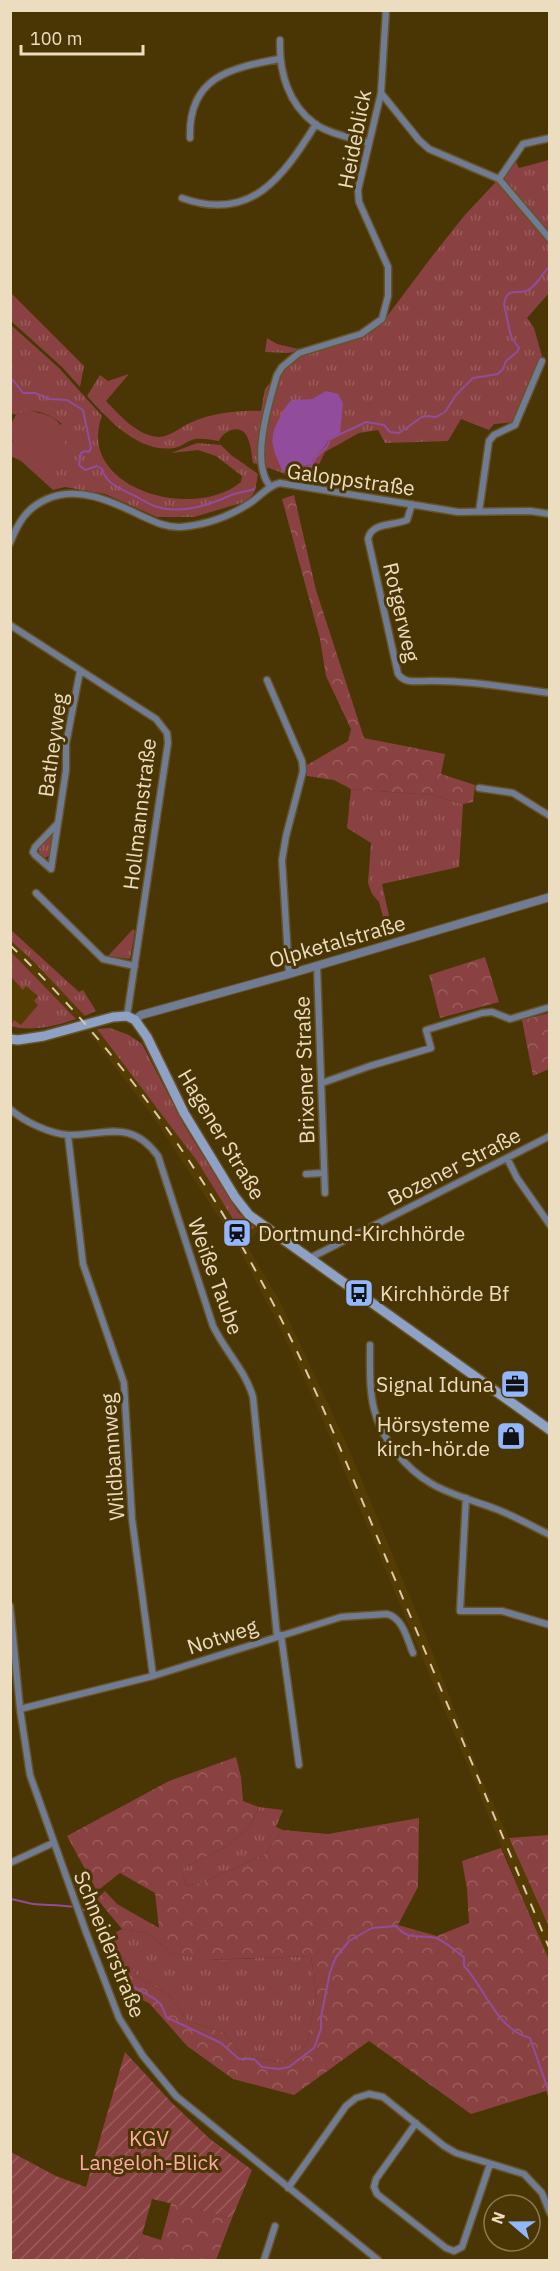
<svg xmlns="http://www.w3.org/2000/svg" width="560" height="2271" viewBox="0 0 560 2271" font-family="'IBM Plex Sans',sans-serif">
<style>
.built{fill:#543c02}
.grass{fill:url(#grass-tufts)}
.forest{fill:url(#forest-crowns)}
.garden{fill:url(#garden-furrows)}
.pitch{fill:#894241}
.water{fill:#914d9b}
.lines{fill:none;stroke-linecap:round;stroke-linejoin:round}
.stream{stroke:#914d9b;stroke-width:2}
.minor-casing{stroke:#675326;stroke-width:9}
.tertiary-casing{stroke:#675326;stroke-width:10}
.secondary-casing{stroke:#675326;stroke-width:12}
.minor{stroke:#707c93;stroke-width:6}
.tertiary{stroke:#707c93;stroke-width:8}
.secondary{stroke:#8ea2c6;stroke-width:9}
.rail{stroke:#dbcaab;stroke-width:2;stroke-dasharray:10 10;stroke-linecap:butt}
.labels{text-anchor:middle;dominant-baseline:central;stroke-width:6;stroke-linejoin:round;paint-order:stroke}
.street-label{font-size:21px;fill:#edddc0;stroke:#4a3504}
.poi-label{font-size:21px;fill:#edddc0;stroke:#4a3504;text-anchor:start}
.park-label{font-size:21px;fill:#feaaa6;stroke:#4a3504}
</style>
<defs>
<pattern id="grass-tufts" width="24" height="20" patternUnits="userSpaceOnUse" patternTransform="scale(1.5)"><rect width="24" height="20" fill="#894241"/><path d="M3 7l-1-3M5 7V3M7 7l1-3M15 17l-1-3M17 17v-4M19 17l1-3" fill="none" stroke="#9a5d5b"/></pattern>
<pattern id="forest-crowns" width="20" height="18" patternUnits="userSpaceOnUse" patternTransform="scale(1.5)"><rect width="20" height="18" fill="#894241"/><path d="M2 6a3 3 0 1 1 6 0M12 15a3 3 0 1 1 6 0" fill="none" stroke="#9a5d5b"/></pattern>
<pattern id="garden-furrows" width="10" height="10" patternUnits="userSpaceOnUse" patternTransform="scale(1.5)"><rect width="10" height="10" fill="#894241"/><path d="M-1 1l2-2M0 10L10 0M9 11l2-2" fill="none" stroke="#9a5d5b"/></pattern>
</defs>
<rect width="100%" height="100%" fill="#4a3504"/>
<path class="built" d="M10 941 33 961 85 1016 76 1019 11 952Z
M10 969 45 1000 18 1028 11 1026Z
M97 1029 197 1160 241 1231 255 1228 258 1231 246 1244 281 1303 349 1449 425 1633 480 1775 549 1927V1960L316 1404 281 1330 238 1247 154 1118 88 1032Z"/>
<path class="grass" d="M514 158 519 168 549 160V293L527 318 534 328 542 356 514 422 494 424 489 430 461 419 448 441 385 443 378 430 359 433 325 452 316 471 294 472 288 475 266 467 264 439 277 375 293 356 347 339 388 315 430 259 464 216 507 170Z
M11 293 84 366 80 387 62 367 11 321Z
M11 325 59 368 102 416C75 488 194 522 241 482L242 476 216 456 198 450 171 453 197 443 221 445 231 455 258 474 255 491 248 501 194 517H157L105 494 65 487 53 490 21 461 11 456 10 437 14 443 62 424C49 413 31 406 16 415L11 413Z
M267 338 277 344 303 350 288 353 265 352Z
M129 374 106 401C120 415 137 436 159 437 170 437 182 426 192 422 213 413 238 410 261 411L265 389 270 383 259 440V465L253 463C251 450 250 422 229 431 224 434 222 435 219 441 212 440 202 438 195 439 188 440 182 447 174 448 138 453 109 420 87 396L100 375 108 381Z
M351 789 432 795 463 804 459 867 382 884 393 934 388 935 379 902 372 894 368 883 371 843 347 828Z
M49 836 53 837 50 855 43 859 39 855V847Z
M133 929 135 931 130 959 108 956Z
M11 930 79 992 83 990 96 1011 85 1016 33 961 11 941Z
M11 952 76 1019C57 1026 30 1032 11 1026L14 1020 21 1025 38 1005 34 1001 38 996 26 986 23 990 11 977Z
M110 1028 129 1035 142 1044 184 1125 238 1212 255 1228 241 1232 197 1161 97 1029Z
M259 1807 283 1810 276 1827 283 1830 265 1854 204 1882 186 1886 182 1869 227 1846 250 1826Z
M122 1929 148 1933 171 1953 208 1960 311 1956 316 1994 307 2043 284 2063 243 2056 224 2033 188 2021 168 1994 139 1978 117 1949 113 1934Z"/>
<path class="forest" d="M294 495 316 590 364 738 445 754 441 774 475 785 473 802 463 804 432 795 351 789 334 780 307 776V765L348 741 351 729 326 676 320 639 282 499Z
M485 957 499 1002 440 1018 429 975Z
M549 1013V1069L533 1076 522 1020Z
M236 1757 241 1777 243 1801 259 1807 250 1826 227 1846 182 1869 186 1886 204 1882 265 1854 283 1830 328 1834 419 1818 418 1887 398 1925 437 1936 469 1923 467 1889 462 1861 501 1848 549 1960V2099L546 2091 471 2114 369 2041 294 2095 233 2079 187 2046 149 2003 120 1990 94 1927 101 1920 113 1934 117 1949 139 1978 168 1994 188 2021 224 2033 243 2056 284 2063 307 2043 316 1994 311 1956 206 1960 171 1953 148 1933 122 1929 97 1899 105 1891 117 1904 159 1928 155 1893 120 1873 97 1891 67 1836 169 1781Z
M549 1835H550L549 1927 509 1838Z
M171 2203 232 2218 216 2260H135L142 2234 161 2240Z"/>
<path class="garden" d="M125 2052 171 2102 210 2139 252 2170 232 2218 152 2199 135 2260H11V2152L56 2176 86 2187Z"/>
<path class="pitch" d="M26 410C64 417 63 423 67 458L64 462 43 463 14 443 11 437V424L16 415Z"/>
<path class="water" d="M326 391 338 394 343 403 340 433 328 440C325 450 314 453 311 464L283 472C275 453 267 441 278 421 282 413 285 406 292 400L312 399Z"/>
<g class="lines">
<path class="stream" d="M10 380H13L23 393H35L49 399 67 400 83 410 91 448 89 452 85 451 81 453 79 465 85 470 97 466 102 469C106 484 121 489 133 495 141 499 147 503 154 506 180 515 208 506 231 495 238 492 246 492 254 489
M286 474 311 466 316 457 327 447 330 439 362 424 366 422 384 425 390 432 399 433 422 417 427 416 436 417 445 412 456 395 473 378 498 374 503 369 506 361 517 352 519 348 511 337 504 304C507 287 515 294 526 291 536 288 542 273 550 266
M10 1899C19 1900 26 1903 34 1904 51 1906 77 1903 91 1914
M94 1917C98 1926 105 1934 109 1942 116 1958 113 1969 129 1983 145 1997 160 1994 166 2017L221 2043 239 2059H254L262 2067 279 2069 289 2067 314 2048 321 2029V2017L330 1972 336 1957 349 1941 372 1928 396 1926C411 1943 420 1933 436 1938 446 1942 455 1951 464 1957V1966C486 1989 496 2029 530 2038L550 2095"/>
<g class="minor-casing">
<path id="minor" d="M280 40C279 72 288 104 315 124 330 134 352 138 369 143
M381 93 419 140 429 149 499 179 550 239
M190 138C188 77 230 68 279 59
M499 179 523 144 550 138
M182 198C251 223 283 177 316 124
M270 486C250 463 269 402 277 375L282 367 299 353 361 334 382 319 388 296V267L359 202 358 190 381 93 386 10
M412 504 407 520C394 526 371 522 368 539L398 674C405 684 417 681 428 681 469 680 509 688 550 693
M479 512 489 441 494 435 515 425 542 361
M10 543C18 523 26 508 47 499 79 485 113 502 142 516 155 522 167 528 181 527 206 525 230 516 250 503 261 496 267 486 280 483L458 512 530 511 550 514
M10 625 156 719 167 733 168 743 127 1016
M267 680 302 761 303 771 286 836 282 860 289 974
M479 788 513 793 550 816
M58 823 51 869 35 855 33 852 35 847 58 823 66 770V744L80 671
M36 893 103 959 135 966
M317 966 325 1193
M322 1083 370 1066 431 1048 426 1030 482 1013 492 1012 510 1019 550 1007
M10 1109C24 1122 51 1134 69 1135 107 1135 131 1119 158 1156L213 1326C225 1351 245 1370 253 1397L277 1636
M68 1135 83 1264 124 1383 132 1519 153 1676
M507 1158 517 1178 550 1225
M306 1174 324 1173
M310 1258 550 1136
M370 1345C370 1367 369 1389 374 1409 381 1439 406 1469 432 1484 451 1495 475 1501 496 1509 514 1516 532 1526 550 1535
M466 1498 460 1611H502L550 1625
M10 1606 20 1709 30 1775 86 1932 119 2018 143 2056 176 2096 378 2260
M281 1635 299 1765
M20 1709 153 1676 341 1617 387 1614C403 1618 407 1639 413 1653
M10 1863 53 1843
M416 2123 376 2179 374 2187 377 2194 446 2248 454 2251 462 2247 490 2164
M288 2188 346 2106 356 2098 369 2094 383 2097 444 2146 456 2153 524 2174 542 2193 550 2213
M264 2260 275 2226"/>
</g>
<g class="tertiary-casing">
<path id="tertiary" d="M135 1020 141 1015 289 974 550 897"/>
</g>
<g class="secondary-casing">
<path id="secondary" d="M10 1039 18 1040 44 1036 113 1017 127 1016 135 1020 147 1037 184 1113 235 1197 249 1215 550 1430"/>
</g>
<use href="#minor" class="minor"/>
<use href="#tertiary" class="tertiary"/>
<use href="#secondary" class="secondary"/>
<path class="rail" d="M10 945C128 1058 222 1197 293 1343 330 1420 361 1499 394 1577 446 1701 498 1825 550 1950"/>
</g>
<defs>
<g id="station-square" transform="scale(1.5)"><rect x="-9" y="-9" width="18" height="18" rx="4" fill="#92b7fd" stroke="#4a3504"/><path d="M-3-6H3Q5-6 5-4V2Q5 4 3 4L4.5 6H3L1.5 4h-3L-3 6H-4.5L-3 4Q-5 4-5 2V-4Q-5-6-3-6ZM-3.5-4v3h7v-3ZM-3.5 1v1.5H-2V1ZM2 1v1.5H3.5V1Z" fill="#111"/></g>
<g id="bus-square" transform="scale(1.5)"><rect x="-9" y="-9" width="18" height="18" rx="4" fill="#92b7fd" stroke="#4a3504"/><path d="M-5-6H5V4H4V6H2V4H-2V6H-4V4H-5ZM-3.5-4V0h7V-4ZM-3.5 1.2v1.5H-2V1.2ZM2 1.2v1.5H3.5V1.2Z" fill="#111"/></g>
<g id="office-square" transform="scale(1.5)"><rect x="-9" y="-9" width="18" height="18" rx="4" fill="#92b7fd" stroke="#4a3504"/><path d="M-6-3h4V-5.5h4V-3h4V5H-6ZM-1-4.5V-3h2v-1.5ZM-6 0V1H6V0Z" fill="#111"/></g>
<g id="shop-square" transform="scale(1.5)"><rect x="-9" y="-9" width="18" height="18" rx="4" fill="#92b7fd" stroke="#4a3504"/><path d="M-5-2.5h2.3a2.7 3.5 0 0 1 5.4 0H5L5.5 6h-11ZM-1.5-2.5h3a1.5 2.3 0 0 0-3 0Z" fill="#111"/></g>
</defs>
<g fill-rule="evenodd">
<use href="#station-square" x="237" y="1233"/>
<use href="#bus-square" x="359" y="1293"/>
<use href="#office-square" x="515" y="1384"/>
<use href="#shop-square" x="511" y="1436"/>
</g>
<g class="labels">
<g class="street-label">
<text transform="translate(354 139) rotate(-79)">Heideblick</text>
<text transform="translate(351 479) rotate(8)">Galoppstraße</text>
<text transform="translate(402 612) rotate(77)">Rotgerweg</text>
<text transform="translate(52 745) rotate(-82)">Batheyweg</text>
<text transform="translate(139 814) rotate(-83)">Hollmannstraße</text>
<text transform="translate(337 941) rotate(-16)">Olpketalstraße</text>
<text transform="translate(304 1070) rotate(-92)">Brixener Straße</text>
<text transform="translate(222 1134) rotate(59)">Hagener Straße</text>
<text transform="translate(454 1166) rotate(-27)">Bozener Straße</text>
<text transform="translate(216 1276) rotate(70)">Weiße Taube</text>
<text transform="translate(112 1457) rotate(-94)">Wildbannweg</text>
<text transform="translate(222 1636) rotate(-18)">Notweg</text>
<text transform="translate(110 1944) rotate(68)">Schneiderstraße</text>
</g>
<g class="poi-label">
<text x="258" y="1233">Dortmund-Kirchhörde</text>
<text x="380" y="1293">Kirchhörde Bf</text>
<text x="494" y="1384" text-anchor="end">Signal Iduna</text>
<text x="490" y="1424" text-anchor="end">Hörsysteme<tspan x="490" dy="24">kirch-hör.de</tspan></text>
</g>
<g class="park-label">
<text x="149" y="2138">KGV<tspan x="149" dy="24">Langeloh-Blick</tspan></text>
</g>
</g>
<rect width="560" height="2271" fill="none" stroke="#edddc0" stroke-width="24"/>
<g transform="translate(512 2223) rotate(290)"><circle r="28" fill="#4a3504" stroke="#8b784f" stroke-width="1.5"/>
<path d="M0-4.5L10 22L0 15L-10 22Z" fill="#92b7fd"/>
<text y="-9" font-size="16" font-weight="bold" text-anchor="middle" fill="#edddc0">N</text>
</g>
<path d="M21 45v9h122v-9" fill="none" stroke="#edddc0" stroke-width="3"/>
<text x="30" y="45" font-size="18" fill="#edddc0" stroke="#4a3504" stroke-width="4.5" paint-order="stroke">100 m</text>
</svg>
